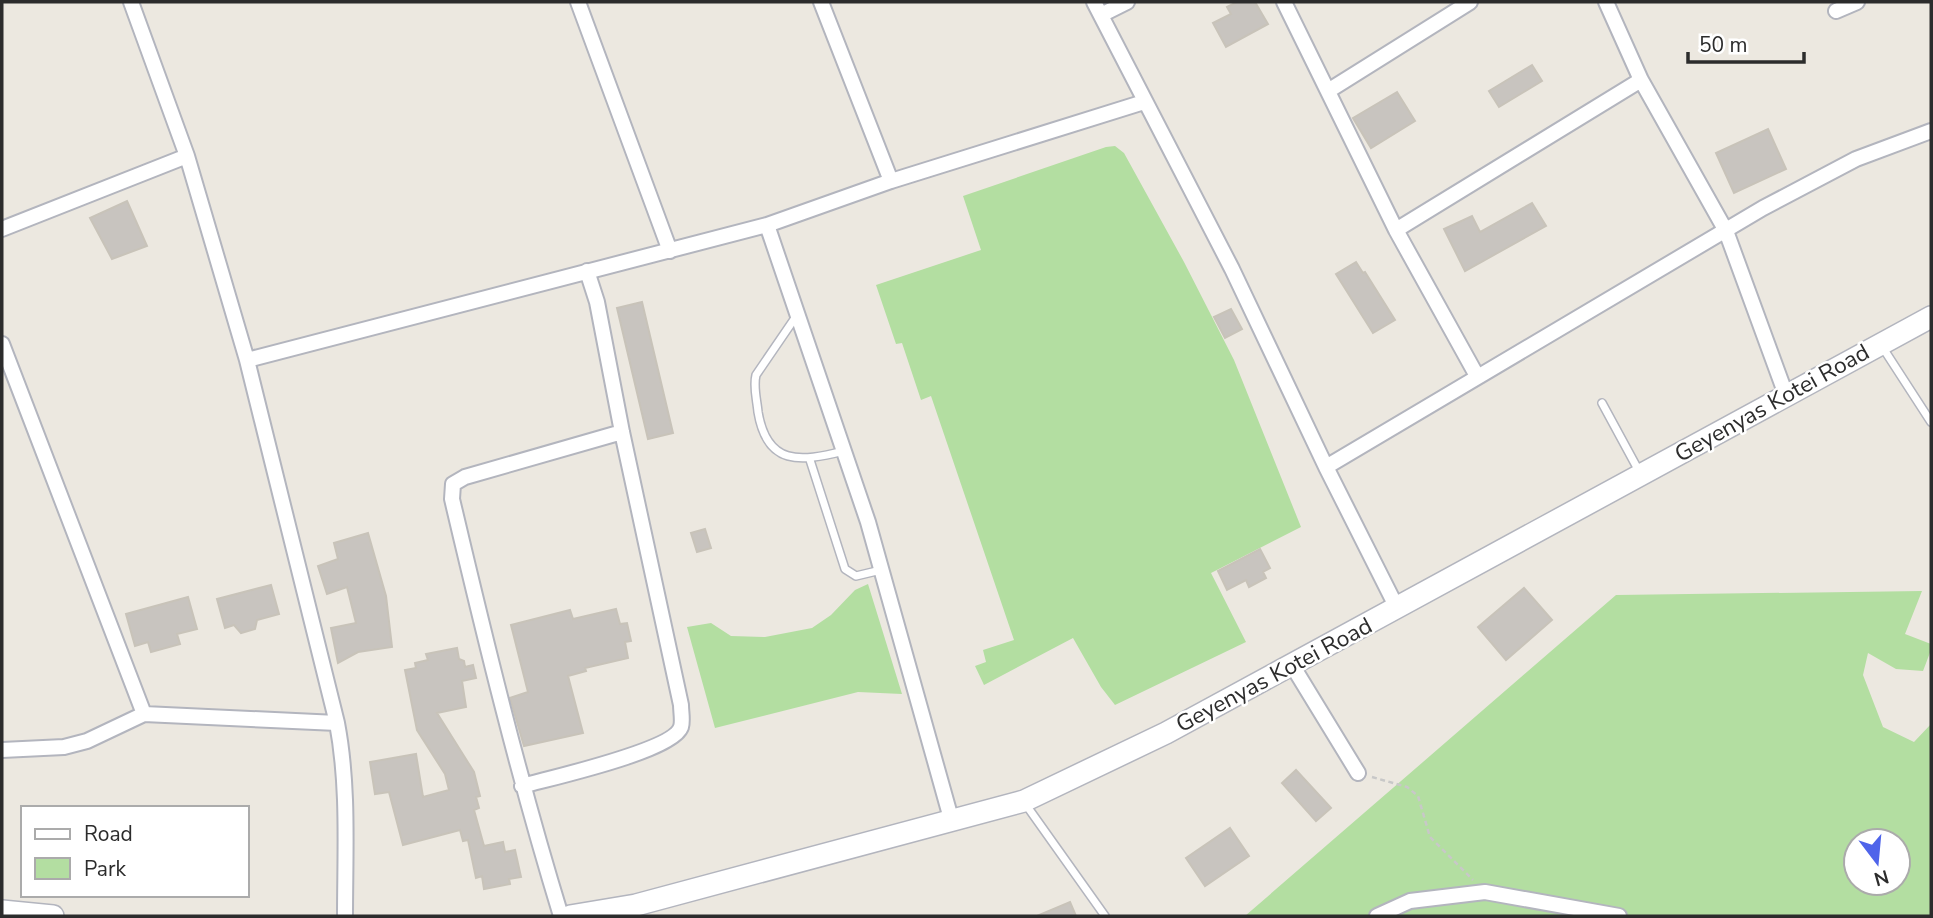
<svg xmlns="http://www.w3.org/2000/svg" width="1933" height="918" viewBox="0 0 1933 918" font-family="'Nunito Sans',sans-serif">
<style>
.green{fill:#b3dea1;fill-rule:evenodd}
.building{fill:#c8c4bf;stroke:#c8c3b9;stroke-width:2}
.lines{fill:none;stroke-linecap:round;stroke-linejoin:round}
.lane-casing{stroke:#b3b5be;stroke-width:10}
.street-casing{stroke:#b3b5be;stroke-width:18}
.secondary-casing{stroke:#b3b5be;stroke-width:24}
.path{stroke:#c8c8c8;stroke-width:2.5;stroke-dasharray:5 3.5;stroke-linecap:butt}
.lane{stroke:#fff;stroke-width:7}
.street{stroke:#fff;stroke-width:14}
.secondary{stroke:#fff;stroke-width:21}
.labels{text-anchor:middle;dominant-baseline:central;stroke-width:5;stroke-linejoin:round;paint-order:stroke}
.street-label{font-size:23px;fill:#2c2c2c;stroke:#fff}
</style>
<rect width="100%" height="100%" fill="#ece8e0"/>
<path class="green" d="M1115 146 1124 153 1184 262 1234 360 1301 527 1211 573 1246 642 1115 705 1101 687 1073 638 984 685 975 666 986 662 983 650 1014 640 931 396 921 400 902 343 896 344 876 285 981 250 963 196 1106 147Z
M868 584 902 694 858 692 715 728 687 627 711 623 731 636 765 637 812 628 831 615 855 590Z
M1922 591 1905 634 1931 644V650L1923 671 1896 669 1868 653 1863 675 1883 727 1914 742 1931 724V916H1245L1616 595ZM1856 841H1898V883H1856Z"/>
<path class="building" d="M1237 2H1255L1268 24 1226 47 1213 23 1231 14 1227 7Z
M1532 65 1542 81 1499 107 1489 91Z
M1397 92 1415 121 1371 148 1353 118Z
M1768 129 1786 169 1734 193 1716 153Z
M127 201 147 246 112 259 90 218Z
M1532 203 1546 226 1465 271 1444 229 1472 216 1480 232Z
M1356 262 1363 273 1365 272 1395 320 1373 333 1336 274Z
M642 302 673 433 648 439 617 308Z
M1231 309 1242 329 1225 338 1214 317Z
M705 529 711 548 697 552 691 533Z
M368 533 386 596 392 647 358 652 338 663 331 628 356 623 347 587 327 594 318 566 338 559 334 543Z
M1260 549 1270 568 1263 572 1266 578 1249 587 1246 580 1227 590 1218 571Z
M271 585 279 614 257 620 255 629 241 633 234 625 225 628 217 599Z
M1524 588 1552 620 1506 660 1478 627Z
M188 597 197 629 177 634 180 644 151 652 148 642 135 646 126 614Z
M616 609 620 624 627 623 631 641 625 642 628 658 585 668 586 671 568 676 583 733 524 746 510 698 528 692 511 625 570 610 573 619Z
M457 648 459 659 464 661 465 667 473 665 476 678 462 681 466 707 437 713 474 772 480 796 476 797 479 808 474 810 484 846 503 842 505 852 515 850 521 877 509 879 510 884 484 889 482 876 476 878 468 840 463 841 460 830 403 845 389 792 375 794 370 762 416 754 423 797 449 790 445 774 417 730 405 670 416 668 415 663 428 660 426 654Z
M1296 770 1331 808 1316 821 1282 783Z
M1230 828 1249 856 1205 886 1186 858Z
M1070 902 1076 916H1037Z"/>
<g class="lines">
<g class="lane-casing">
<path id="lane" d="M797 315 756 375C753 387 757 400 758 412 767 466 800 462 844 451
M1883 348 1931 422
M1602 403 1640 473
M810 460 845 569 856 576 881 570
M1024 802 1105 916"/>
</g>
<g class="street-casing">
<path id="street" d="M131 2 187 156 247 360 337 723C349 786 345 852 345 916
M578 2 670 251
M821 2 891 181
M1094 2 1232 269 1326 467 1397 608
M1284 2 1396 230 1477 376
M1606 2 1641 80 1726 231 1786 395
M1836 11 1857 2
M1101 15 1127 2
M1328 91 1470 2
M767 225 868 522 952 822
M2 229 187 156
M1396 230 1641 80
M2 344 144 714
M247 360 767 225 891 181 1144 102
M1326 467 1763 208 1856 159 1931 131
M1292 665 1358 773
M2 750 64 747 87 741 144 714 337 723
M522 786C550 778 673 751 681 727 683 721 681 712 681 705L622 432 597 302 587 271
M561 916C519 779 485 639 452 499L453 484 465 477 622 432
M1377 916 1410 901 1485 892 1619 916"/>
</g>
<g class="secondary-casing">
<path id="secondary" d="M2 911 53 916
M570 916 636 905 1024 801 1166 733 1931 317"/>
</g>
<path class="path" d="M1372 777 1407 787 1418 796 1430 837 1473 880"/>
<use href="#lane" class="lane"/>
<use href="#street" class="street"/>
<use href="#secondary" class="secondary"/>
</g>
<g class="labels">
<g class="street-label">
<text transform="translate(1772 403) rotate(-29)">Geyenyas Kotei Road</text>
<text transform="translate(1274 675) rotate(-28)">Geyenyas Kotei Road</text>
</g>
</g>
<rect width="1933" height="918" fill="none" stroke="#2c2c2c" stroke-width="7"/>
<rect x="21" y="806" width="228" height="91" fill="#ffffff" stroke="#ababab" stroke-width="2"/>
<rect x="35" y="829" width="35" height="10" fill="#ffffff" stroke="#ababab" stroke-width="2"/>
<text x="84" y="841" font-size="21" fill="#2c2c2c">Road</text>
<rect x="35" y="858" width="35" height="21" fill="#b3dea1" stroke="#ababab" stroke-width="2"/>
<text x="84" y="876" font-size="21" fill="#2c2c2c">Park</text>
<g transform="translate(1877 862) rotate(164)"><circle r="33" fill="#ffffff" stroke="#ababab" stroke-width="2"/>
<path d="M0-5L12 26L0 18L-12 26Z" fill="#4f64ea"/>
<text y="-10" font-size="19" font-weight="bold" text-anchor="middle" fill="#2c2c2c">N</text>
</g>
<path d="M1688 52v10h116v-10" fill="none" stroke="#2c2c2c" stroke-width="3.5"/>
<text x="1699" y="52" font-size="21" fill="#2c2c2c" stroke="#ffffff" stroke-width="5" paint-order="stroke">50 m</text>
</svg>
